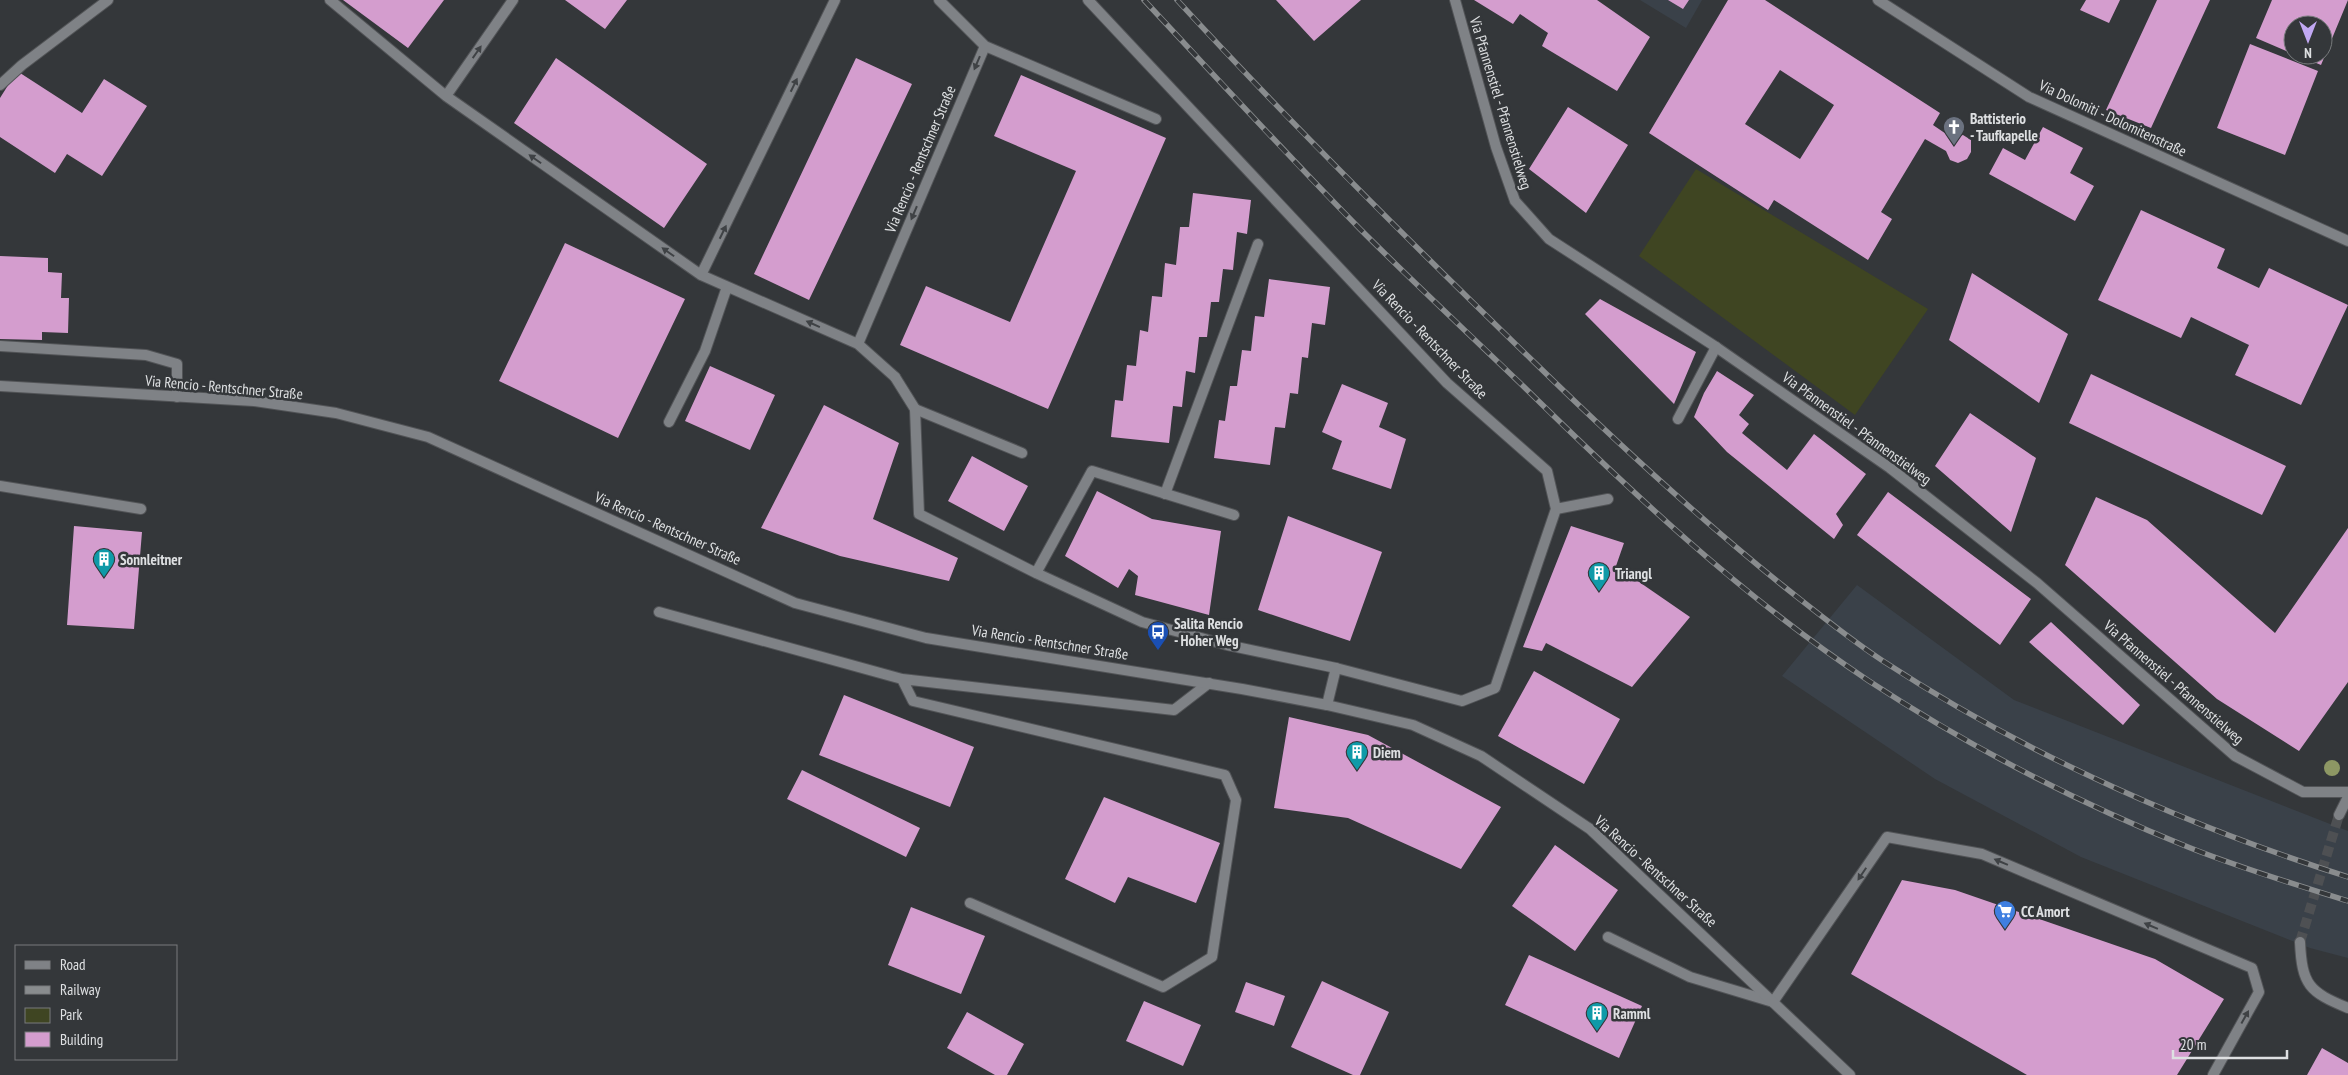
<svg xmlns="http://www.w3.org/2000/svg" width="2348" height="1075" viewBox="0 0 2348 1075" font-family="'PT Sans Narrow',sans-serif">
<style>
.built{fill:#3a4149}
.green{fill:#3f4522}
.building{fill:#d49dce;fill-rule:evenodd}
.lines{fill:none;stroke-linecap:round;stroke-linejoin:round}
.minor-tunnel{stroke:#4e5053;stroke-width:10;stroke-dasharray:10 5;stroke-linecap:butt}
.service-casing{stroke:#525457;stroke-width:12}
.minor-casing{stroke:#525457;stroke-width:12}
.tertiary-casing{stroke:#525457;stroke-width:12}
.service{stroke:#7f8286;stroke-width:10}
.minor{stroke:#7f8286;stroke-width:10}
.tertiary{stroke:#7f8286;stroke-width:10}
.rail-casing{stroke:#898c8e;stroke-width:5.5}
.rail{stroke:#34373a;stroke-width:4;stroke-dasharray:11;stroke-linecap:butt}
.tree{fill:#8d9764}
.oneway{fill:#3f4245}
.labels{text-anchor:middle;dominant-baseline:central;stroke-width:5;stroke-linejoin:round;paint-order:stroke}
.street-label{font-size:15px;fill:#dee0e2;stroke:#34373a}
.poi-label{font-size:15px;font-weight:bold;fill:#dee0e2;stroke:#34373a;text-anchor:start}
</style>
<rect width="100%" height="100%" fill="#34373a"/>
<path class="built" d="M1640 0H1702L1686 28Z
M1857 585 2014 700 2348 831V958L2310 948 2081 857 1935 779 1782 676Z"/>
<path class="green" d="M1696 169 1928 309 1855 415 1639 256Z"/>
<path class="building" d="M343 0H444L408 48Z
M565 0H627L605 29Z
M1276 0H1361L1314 41Z
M1474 0H1597L1650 37 1617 91 1542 46 1548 33 1520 14 1513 24Z
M1668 0H1689L1683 9Z
M1728 0H1765L1940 113 1933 125 1952 138 1963 135 1971 140V152L1967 159 1958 163 1950 160 1946 151 1925 139 1881 212 1892 219 1868 260 1774 200 1768 210 1649 133ZM1780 70 1834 105 1800 159 1745 124Z
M2086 0H2120L2109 23 2080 10Z
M2157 0H2210L2151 128 2106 110Z
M2272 0H2348L2321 65 2297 55H2323V25H2293V54L2256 38Z
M2250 44 2318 71 2285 155 2217 128Z
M556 58 707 164 664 228 514 123Z
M856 58 912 84 809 300 754 274Z
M17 71 82 113 104 79 147 106 102 176 67 154 55 173 0 137V98Z
M1021 75 1166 138 1048 409 900 345 926 286 1010 322 1076 171 994 136Z
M1568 107 1628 145 1586 213 1529 169Z
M2043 127 2083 148 2070 173 2094 186 2075 221 1989 174 2003 148 2025 160Z
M1193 193 1251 200 1247 234 1237 232 1233 270 1223 269 1219 302H1211L1207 337H1199L1195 373 1186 371 1182 407 1173 406 1169 443 1111 437 1115 400 1123 401 1127 365 1136 366 1140 330 1148 332 1152 296 1162 297 1165 263 1176 265 1180 227H1189Z
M2141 210 2225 249 2217 268 2259 288 2269 268 2348 305 2301 405 2235 375 2249 345 2191 317 2181 338 2098 300Z
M565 243 685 299 618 438 499 381Z
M0 256 48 258V272L62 273 61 298H69L68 333 42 332V340L0 339Z
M1972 273 2068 334 2039 403 1949 340Z
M1269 279 1330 287 1325 325 1312 323 1308 358 1302 357 1298 394 1290 393 1285 428 1275 427 1270 465 1214 458 1219 420 1225 421 1230 386H1237L1242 350 1251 351 1255 316 1264 317Z
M1600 299 1696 352 1674 404 1585 314Z
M710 366 775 395 750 450 685 421Z
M1717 371 1754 395 1739 415 1749 424 1742 433 1787 470 1814 434 1866 474 1836 514 1843 525 1834 539 1727 452 1694 417 1704 393Z
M2091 374 2286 466 2262 515 2069 423Z
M1342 384 1388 403 1379 427 1406 439 1391 489 1332 469 1342 441 1322 432Z
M824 405 899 443 873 519 958 558 949 581 840 556 761 528Z
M1970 413 2036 458 2011 532 1935 466Z
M972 456 1028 486 1004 531 948 501Z
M1097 491 1152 519 1221 531 1209 615 1135 595 1138 576 1129 569 1118 588 1065 556Z
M1888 492 2031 599 2000 645 1857 535Z
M2096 497 2147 520 2275 633 2348 528V682L2299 751 2217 699 2065 565Z
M1288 516 1382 552 1350 641 1258 610Z
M74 526 142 532 134 629 67 625Z
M1571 526 1624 543 1616 566 1690 617 1632 687 1546 643 1542 651 1523 647Z
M2051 622 2140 705 2123 725 2029 642Z
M1534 671 1620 719 1584 784 1498 736Z
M844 695 974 747 950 807 819 755Z
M1289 717 1368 735 1501 807 1461 869 1348 818 1274 808Z
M802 770 920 828 906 857 787 799Z
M1104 797 1220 843 1196 903 1128 877 1115 903 1065 879Z
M1555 845 1618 890 1575 951 1512 906Z
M1902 880 1955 890 2155 959 2224 999 2177 1075H2027L1851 974Z
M911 907 985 936 961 994 888 965Z
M1529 955 1642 1006 1619 1058 1505 1005Z
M1322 981 1389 1012 1360 1075H1353L1291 1047Z
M1246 982 1285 996 1274 1026 1235 1012Z
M1144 1001 1201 1025 1183 1066 1126 1041Z
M967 1012 1024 1044 1007 1075H995L947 1048Z
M2322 1048 2348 1063V1075H2307Z"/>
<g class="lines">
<path class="minor-tunnel" d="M2300 942 2339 815"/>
<g class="service-casing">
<path id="service" d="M330 0 446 96
M513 0 446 96 701 275 858 344 895 377
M1088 0 1447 383 1547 471 1556 509 1495 688 1462 701 1336 668
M985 46 1156 119
M0 85 22 65 108 0
M701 275 835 0
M858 344 985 46 939 0
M0 346 146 355 177 364V397
M915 409 1022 453
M1678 419 1716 347
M669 422 705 351 727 287
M0 486 141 509
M1165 494 1258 244
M1556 509 1608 499
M659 612 902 679
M970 903 1163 987 1212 957 1236 800 1225 775 913 701 902 679 1174 710 1209 683
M1608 937 1690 977 1773 1002 1887 837 1982 854 2252 968 2259 992 2213 1075"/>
</g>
<g class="minor-casing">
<path id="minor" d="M1455 0 1496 147 1515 201 1549 239 1716 347 1890 468 2037 583 2235 756 2303 792H2348
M1878 0 2029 97 2348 241
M895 377 915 409 919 514 1036 573 1142 622 1227 645 1336 668 1327 705
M1036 573 1092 471 1234 515
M2339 815 2348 797
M2300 942C2302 985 2309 992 2348 1008"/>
</g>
<g class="tertiary-casing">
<path id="tertiary" d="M0 386 254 401 336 413 428 437 795 603 926 638 1242 689 1327 705 1413 725 1481 756 1590 829 1850 1075"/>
</g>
<use href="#service" class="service"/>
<use href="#minor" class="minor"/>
<use href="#tertiary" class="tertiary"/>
<g class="rail-casing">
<path id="rail" d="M1144 0C1216 77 1286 154 1360 229 1412 281 1467 332 1520 383 1629 490 1741 596 1869 681 1968 746 2079 803 2188 847 2240 868 2294 884 2348 901
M1177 0C1292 125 1411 243 1533 361 1613 439 1695 515 1782 585 1815 611 1848 638 1883 661 2027 755 2185 825 2348 877"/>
</g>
<use href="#rail" class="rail"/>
</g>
<circle class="tree" cx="2332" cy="768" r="8"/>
<defs><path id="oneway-solid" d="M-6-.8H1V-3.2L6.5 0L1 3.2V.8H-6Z" transform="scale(1.25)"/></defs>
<g class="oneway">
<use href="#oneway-solid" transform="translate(477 52) rotate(-55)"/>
<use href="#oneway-solid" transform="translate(977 63) rotate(113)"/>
<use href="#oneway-solid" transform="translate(794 85) rotate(-64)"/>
<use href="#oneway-solid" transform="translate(535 159) rotate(-145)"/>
<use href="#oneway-solid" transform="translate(914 213) rotate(113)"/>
<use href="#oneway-solid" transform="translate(723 232) rotate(-64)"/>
<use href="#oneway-solid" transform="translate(668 252) rotate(-145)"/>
<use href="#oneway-solid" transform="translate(813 324) rotate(-156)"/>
<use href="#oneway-solid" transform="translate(2001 862) rotate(-157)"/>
<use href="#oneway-solid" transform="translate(1862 874) rotate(124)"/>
<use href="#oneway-solid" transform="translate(2151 926) rotate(-157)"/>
<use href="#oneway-solid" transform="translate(2245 1017) rotate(-61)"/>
</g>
<defs>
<g id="church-pin" transform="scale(1.125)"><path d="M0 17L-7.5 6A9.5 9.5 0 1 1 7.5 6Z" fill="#6b7280" stroke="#34373a"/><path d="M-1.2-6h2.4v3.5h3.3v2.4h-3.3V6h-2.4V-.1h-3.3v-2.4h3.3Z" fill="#fff"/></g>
<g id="building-pin" transform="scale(1.125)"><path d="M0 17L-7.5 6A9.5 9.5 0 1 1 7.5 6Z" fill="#0f9aa8" stroke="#34373a"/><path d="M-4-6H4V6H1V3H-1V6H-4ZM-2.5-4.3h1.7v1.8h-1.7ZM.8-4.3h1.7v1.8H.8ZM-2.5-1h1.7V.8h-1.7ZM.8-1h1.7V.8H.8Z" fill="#fff"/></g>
<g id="bus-pin" transform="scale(1.125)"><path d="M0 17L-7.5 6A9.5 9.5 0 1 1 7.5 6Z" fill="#1a4fb4" stroke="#34373a"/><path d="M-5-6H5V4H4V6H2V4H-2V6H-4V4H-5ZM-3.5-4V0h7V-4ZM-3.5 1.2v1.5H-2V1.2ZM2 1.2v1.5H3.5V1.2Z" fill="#fff"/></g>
<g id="supermarket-pin" transform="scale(1.125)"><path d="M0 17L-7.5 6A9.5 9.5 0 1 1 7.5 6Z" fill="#3f7fe0" stroke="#34373a"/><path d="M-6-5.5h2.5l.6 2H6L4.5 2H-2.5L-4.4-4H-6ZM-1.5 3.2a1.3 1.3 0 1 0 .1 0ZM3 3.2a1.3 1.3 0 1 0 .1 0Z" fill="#fff"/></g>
</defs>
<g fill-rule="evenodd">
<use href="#church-pin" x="1954" y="127"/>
<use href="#building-pin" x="104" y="559"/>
<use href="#building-pin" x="1599" y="573"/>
<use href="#bus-pin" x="1158" y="632"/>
<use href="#building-pin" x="1357" y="752"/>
<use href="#supermarket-pin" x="2005" y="911"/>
<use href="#building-pin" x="1597" y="1013"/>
</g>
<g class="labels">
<g class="street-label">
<text transform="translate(1501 103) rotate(73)">Via Pfannenstiel - Pfannenstielweg</text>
<text transform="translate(2113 118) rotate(25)">Via Dolomiti - Dolomitenstraße</text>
<text transform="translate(920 159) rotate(-67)">Via Rencio - Rentschner Straße</text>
<text transform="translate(1430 339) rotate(46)">Via Rencio - Rentschner Straße</text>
<text transform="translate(224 387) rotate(5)">Via Rencio - Rentschner Straße</text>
<text transform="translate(1857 428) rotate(36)">Via Pfannenstiel - Pfannenstielweg</text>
<text transform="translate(668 528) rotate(24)">Via Rencio - Rentschner Straße</text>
<text transform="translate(1050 642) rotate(9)">Via Rencio - Rentschner Straße</text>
<text transform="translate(2174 682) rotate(41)">Via Pfannenstiel - Pfannenstielweg</text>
<text transform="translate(1656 871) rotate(42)">Via Rencio - Rentschner Straße</text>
</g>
<g class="poi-label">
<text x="1970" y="118">Battisterio<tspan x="1970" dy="17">- Taufkapelle</tspan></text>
<text x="120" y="559">Sonnleitner</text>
<text x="1615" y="573">Triangl</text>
<text x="1174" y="623">Salita Rencio<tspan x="1174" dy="17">- Hoher Weg</tspan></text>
<text x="1373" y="752">Diem</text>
<text x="2021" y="911">CC Amort</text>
<text x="1613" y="1013">Ramml</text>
</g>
</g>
<rect x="15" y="945" width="162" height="115" fill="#34373a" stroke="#787b7d"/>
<rect x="25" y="961" width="25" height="8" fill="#7f8286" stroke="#787b7d"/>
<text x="60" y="970" font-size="15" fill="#dee0e2">Road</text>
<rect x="25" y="986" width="25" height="8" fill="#898c8e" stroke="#787b7d"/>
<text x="60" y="995" font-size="15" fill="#dee0e2">Railway</text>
<rect x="25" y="1008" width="25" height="15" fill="#3f4522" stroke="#787b7d"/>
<text x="60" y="1020" font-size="15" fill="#dee0e2">Park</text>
<rect x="25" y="1032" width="25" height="15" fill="#d49dce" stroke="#787b7d"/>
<text x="60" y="1045" font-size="15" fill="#dee0e2">Building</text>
<g transform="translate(2308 40) rotate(180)"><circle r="24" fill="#34373a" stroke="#787b7d"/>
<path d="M0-4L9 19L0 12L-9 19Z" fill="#c1a8f3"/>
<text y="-8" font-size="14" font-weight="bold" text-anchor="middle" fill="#dee0e2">N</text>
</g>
<path d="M2173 1050v8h114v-8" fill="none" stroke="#dee0e2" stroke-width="2.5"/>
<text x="2180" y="1050" font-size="15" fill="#dee0e2" stroke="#34373a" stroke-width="4" paint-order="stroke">20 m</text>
</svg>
